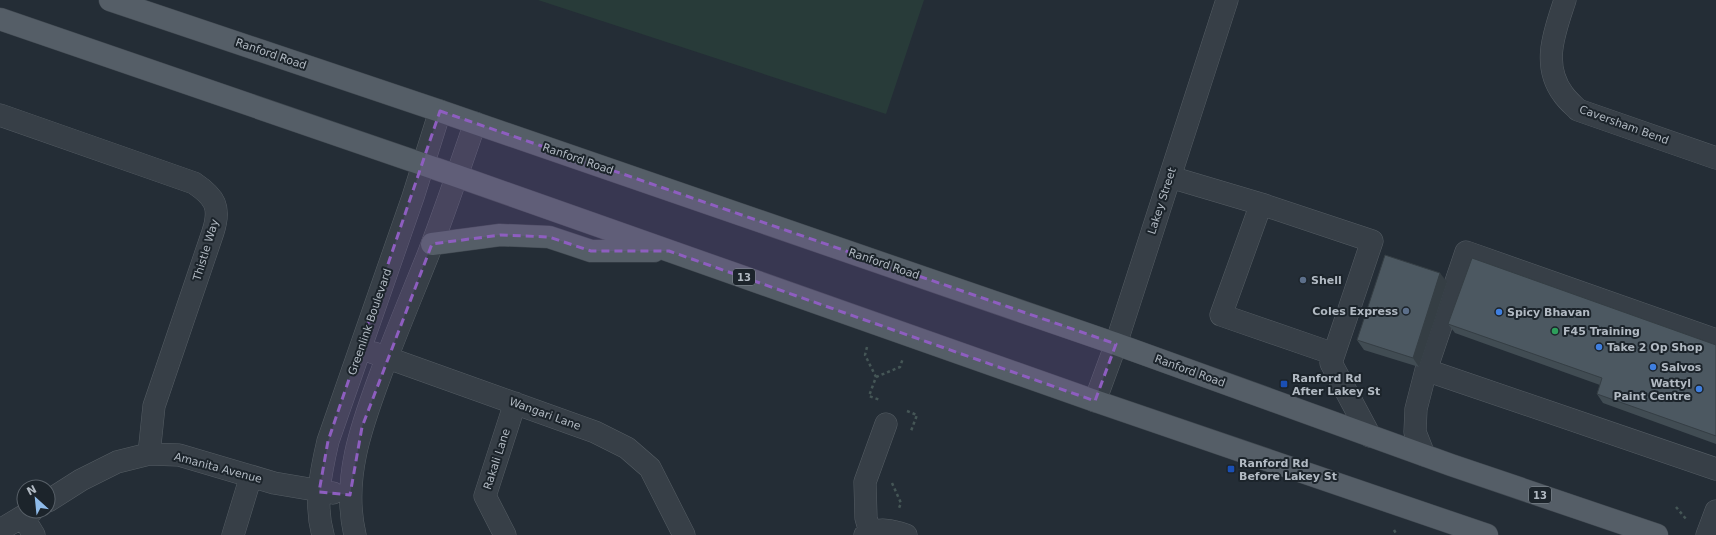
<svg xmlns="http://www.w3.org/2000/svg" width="1716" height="535" viewBox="0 0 1716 535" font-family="'DejaVu Sans',sans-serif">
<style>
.green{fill:#283b39}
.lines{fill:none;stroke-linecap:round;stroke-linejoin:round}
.minor-casing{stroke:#555d64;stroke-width:23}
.major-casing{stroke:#404850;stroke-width:23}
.path{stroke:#455656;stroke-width:2.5;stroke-dasharray:3 3;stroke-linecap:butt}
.minor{stroke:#373f47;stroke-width:22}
.major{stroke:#555e67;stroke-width:22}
.wall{fill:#414c53}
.shaded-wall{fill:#353e44}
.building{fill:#4c5861;stroke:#353e44}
.marked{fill:#8e5ec0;fill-opacity:0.2;stroke:#8e5ec0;stroke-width:3;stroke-dasharray:8 5;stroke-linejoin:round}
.service-dot{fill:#5c6f8a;stroke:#1c242b;stroke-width:1.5}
.shop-dot{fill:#3f7fe0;stroke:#1c242b;stroke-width:1.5}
.leisure-dot{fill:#2e9e5b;stroke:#1c242b;stroke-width:1.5}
.transit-dot{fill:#1a4fb4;stroke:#1c242b;stroke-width:1.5}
.labels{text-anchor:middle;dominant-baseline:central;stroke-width:4;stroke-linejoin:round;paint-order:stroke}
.shield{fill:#1c242b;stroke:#858d95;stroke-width:1}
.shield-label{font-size:10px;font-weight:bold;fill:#b2bac3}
.street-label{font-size:11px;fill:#b2bac3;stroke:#1c242b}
.poi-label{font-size:11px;font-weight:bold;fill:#b2bac3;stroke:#1c242b;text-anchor:start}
</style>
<rect width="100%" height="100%" fill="#242d36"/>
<path class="green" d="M538 0H924L886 114Z"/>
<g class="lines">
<g class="minor-casing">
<path id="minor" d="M1565 0C1555 31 1541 64 1563 94 1567 100 1573 105 1578 110L1716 158
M0 115 194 183C215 197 221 207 213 232L154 406 149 454
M1170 177 1261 204 1372 241 1331 363 1370 436
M1261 204 1221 315 1334 354
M374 353 595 432 627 448 650 468 684 535
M1426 370 1716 469
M1095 401 1116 344 1227 0
M1424 455 1415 432 1416 409 1426 370 1466 252 1716 340
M48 501 81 480 117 462 149 454 179 455 274 483 333 493
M23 517 34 535
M0 530 32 511
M870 532 866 518 865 482 886 424
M233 535 251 476
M323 535C314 504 321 471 328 441L413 197 440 111
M355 535C342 480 361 427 380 376 395 335 412 295 428 255 445 211 460 167 475 123
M505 535 485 496 515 403
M865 535C878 527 892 530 906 535
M1707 535 1716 511"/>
</g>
<g class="major-casing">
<path id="major" d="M110 0 440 111 1116 344 1451 465 1657 535
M0 19 457 176 1095 401 1487 535
M432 244 500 235 549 237 591 251H654"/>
</g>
<path class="path" d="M867 347 865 355 876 377 869 396 880 400
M876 377 900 367 903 358
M907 411 917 415 911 431
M892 483 901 503 899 508
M1676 507 1686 519
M1394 530 1397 535"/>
<use href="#minor" class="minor"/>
<use href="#major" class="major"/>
</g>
<path class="wall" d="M1447 282 1419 367 1364 350 1357 340Z
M1448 324 1716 345V444L1603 403 1597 394 1600 385 1455 333Z"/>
<path class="shaded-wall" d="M1440 273 1447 282 1419 367 1413 358Z"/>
<path class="building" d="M1385 255 1440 273 1413 358 1357 340Z
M1472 258 1716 345V436L1597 394 1602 378 1448 324Z"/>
<path class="marked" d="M440 111 1116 344 1095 401 669 251H591L549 237 500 235 432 244 362 427 350 495 319 492 328 441Z"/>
<g class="service-dot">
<circle cx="1303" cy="280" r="4"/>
<circle cx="1406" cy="311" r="4"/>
</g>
<g class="shop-dot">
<circle cx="1499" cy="312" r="4"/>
<circle cx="1599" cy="347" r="4"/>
<circle cx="1653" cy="367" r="4"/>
<circle cx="1699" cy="389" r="4"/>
</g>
<circle class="leisure-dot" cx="1555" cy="331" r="4"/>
<g class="transit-dot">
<rect x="1280" y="380" width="8" height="8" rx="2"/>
<rect x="1227" y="465" width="8" height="8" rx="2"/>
</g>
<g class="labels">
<g class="shield">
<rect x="733" y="269" width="22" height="16" rx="3"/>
<rect x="1529" y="487" width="22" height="16" rx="3"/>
</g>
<g class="shield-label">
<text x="744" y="277">13</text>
<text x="1540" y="495">13</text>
</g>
<g class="street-label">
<text transform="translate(271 54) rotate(19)">Ranford Road</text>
<text transform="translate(1624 125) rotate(20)">Caversham Bend</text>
<text transform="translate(578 159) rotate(19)">Ranford Road</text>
<text transform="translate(1162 201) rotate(-72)">Lakey Street</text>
<text transform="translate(206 250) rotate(-73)">Thistle Way</text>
<text transform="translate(884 264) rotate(19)">Ranford Road</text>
<text transform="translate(370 322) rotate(-71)">Greenlink Boulevard</text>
<text transform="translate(1190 371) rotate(20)">Ranford Road</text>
<text transform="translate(545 414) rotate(20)">Wangari Lane</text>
<text transform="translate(497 459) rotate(-72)">Rakali Lane</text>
<text transform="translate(218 468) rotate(15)">Amanita Avenue</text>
</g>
<g class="poi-label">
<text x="1311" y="280">Shell</text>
<text x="1398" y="311" text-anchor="end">Coles Express</text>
<text x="1507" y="312">Spicy Bhavan</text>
<text x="1563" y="331">F45 Training</text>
<text x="1607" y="347">Take 2 Op Shop</text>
<text x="1661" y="367">Salvos</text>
<text x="1292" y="378">Ranford Rd<tspan x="1292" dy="13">After Lakey St</tspan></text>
<text x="1691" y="383" text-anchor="end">Wattyl<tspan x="1691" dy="13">Paint Centre</tspan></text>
<text x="1239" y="463">Ranford Rd<tspan x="1239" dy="13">Before Lakey St</tspan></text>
</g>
</g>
<g transform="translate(36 499) rotate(333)"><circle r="19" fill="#1c242b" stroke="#586068"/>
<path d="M0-3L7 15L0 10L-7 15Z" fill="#8fbbea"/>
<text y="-6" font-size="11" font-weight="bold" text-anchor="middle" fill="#b2bac3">N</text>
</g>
</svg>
